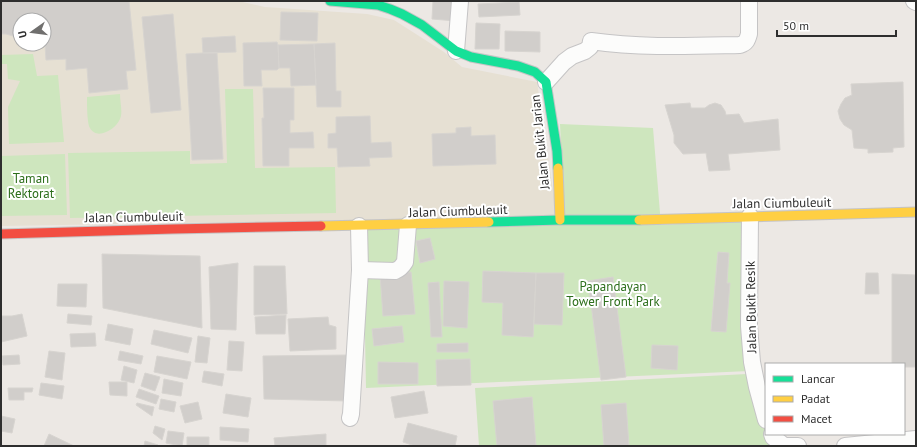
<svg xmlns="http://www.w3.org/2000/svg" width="917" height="447" viewBox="0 0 917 447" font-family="'PT Sans',sans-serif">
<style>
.education{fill:#e6e0d3;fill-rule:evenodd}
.green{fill:#cee6be}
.building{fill:#d1cecb;stroke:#d7d4d0}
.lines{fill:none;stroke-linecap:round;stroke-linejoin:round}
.street-casing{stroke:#c5c4c5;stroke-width:18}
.fast-casing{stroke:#c5c4c5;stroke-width:11}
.slow-casing{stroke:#c5c4c5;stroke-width:11}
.jam-casing{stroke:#c5c4c5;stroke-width:11}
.street{stroke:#fcfcfb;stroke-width:16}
.fast{stroke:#16e098;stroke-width:9}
.slow{stroke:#ffcf43;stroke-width:9}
.jam{stroke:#f24e42;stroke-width:9}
.labels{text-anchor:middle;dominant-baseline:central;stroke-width:4;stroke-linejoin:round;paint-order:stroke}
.street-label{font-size:13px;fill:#2e2e2e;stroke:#fff}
.park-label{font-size:13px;fill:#2c6e1b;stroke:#fff}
</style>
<rect width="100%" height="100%" fill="#ece8e4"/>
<path class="education" d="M1 1H238L265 7 367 14 394 20 444 52 462 67 537 82 557 217 1 226ZM20 20H44V44H20Z"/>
<path class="green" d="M33 54 37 76 58 75 64 142 9 144 8 107 20 81 8 79 7 64H1V55Z
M225 89H253L255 168 335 167 336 213 70 218 68 153 190 151V164L227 163Z
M120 94C120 103 123 112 120 119 116 129 97 141 90 128 87 123 87 104 87 97Z
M560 124 653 128 661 225 744 221 749 371 366 388 363 230 565 224Z
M65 154 67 215 1 216V156Z
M747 374 766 429V434L772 446H479L475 388Z"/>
<path class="building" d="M1 1H129L136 70 126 71 128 89 89 93 87 68 66 70V59L46 60 45 45 42 44H44V20H20V38L6 34H1Z
M433 1H457L456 21 432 19Z
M519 2 520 15 479 17 478 4Z
M281 12 318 13 317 41 280 40Z
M173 14 181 110 151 113 142 17Z
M476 23 500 24 499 49H475Z
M505 31 540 32V52L505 51Z
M235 36 236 52 203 53 202 38Z
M277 42 278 45 279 68 277 70H261L262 86H244L243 43Z
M335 43 336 91H341V107H317L314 44Z
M314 44 316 85 291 86 290 68H279L278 45Z
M203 53H217L223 159 192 160 186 54Z
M903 82 904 147 893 148V152L868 153V149L854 148 852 130 844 125 840 119 838 111 841 104 845 98 852 95 851 84Z
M263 88H294V120H290V133L313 132 314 148H289V166H263L262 118H264Z
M690 103 691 108H705L709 105 715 103 721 105 725 111 726 115 739 114 744 123 778 119 780 150 728 154 730 170 709 171 706 153 683 154 674 143V135L665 105Z
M370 116 371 143 391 142 392 157 369 158 370 166 338 167 337 148H328V134L336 133V117Z
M471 127V136L495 135 496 164 433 166 432 134 456 133V128Z
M430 238 435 259 420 263 416 241Z
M718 252 729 253 727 283H730L726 332 711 331Z
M102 254 200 256 202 328 103 308Z
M238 263 236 330 211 329 209 267Z
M254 266H285L287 314 254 315Z
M483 271 536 273 533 337 502 335 503 303 482 302Z
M411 272 415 314 383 316 380 274Z
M536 273H564L562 325 534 324Z
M866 273H878L879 294H865Z
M892 274 916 275V367H904V364H892Z
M613 277 626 377 601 380 588 281Z
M444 281 469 282 467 328 443 326Z
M439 282 442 337H431L428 283Z
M58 284H87L86 307 57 306Z
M22 314 27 336 1 342V316H12Z
M68 314 92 316 91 325 67 323Z
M286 315 285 334H256L255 317Z
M328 317 329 325 336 327V349L290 351 288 319Z
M108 324 133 329 130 345 105 340Z
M402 326 404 342 374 346 372 329Z
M154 330 192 338 188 353 151 344Z
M95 333 96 346 71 347 70 334Z
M198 336 210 338 207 363 195 362Z
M229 341 244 342 242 371 227 370Z
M468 343V352H437V344Z
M652 345 678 346 677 370 651 368Z
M49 351 65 353 62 380 45 377Z
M120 351 143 356 141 364 118 360Z
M19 355 20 364 3 365 2 356Z
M349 355 348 401 264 399 263 356Z
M157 356 191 362 187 379 154 372Z
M470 359 471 385 437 386 436 360Z
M378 362 418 363V384H378Z
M124 366 137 370 134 383 121 380Z
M204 371 224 374 222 386 202 382Z
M145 373 160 377 155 391 141 386Z
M164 379 183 383 181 396 162 393Z
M109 382H127V396L110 395Z
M41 383 64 386 62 399 39 395Z
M8 388H33L32 392H24V400H9Z
M139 389 159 396 156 404 136 397Z
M424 391 428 413 395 418 391 397Z
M226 394 251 398 248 417 223 413Z
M532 397 536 446H497L493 401Z
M161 399 176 402 174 412 159 409Z
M198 402 202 419 185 423 180 406Z
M137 403 154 407 152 416 136 405Z
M626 403 629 446H604L601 405Z
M1 416 15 419 12 433 1 431Z
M408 423 457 436 455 446H415L403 442Z
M155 426 165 429 162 440 153 433Z
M220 427 249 429 248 442 220 440Z
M168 431 184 433 182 446 166 443Z
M49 434 74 446H44Z
M326 434V446H275L274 438Z
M187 437H209V446H187Z
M145 441 158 445V446H144Z"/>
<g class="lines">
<g class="street-casing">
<path id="street" d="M914 1 916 2
M456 51 460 1
M546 82 564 62 572 56 585 51 590 47 591 41C640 48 690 46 740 45 746 43 747 41 749 34V1
M750 216 749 326 752 362 757 387 766 420
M360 270 395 271C400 269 402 267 405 262L408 225
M350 418 351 414 360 270 359 226
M772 434 773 437 784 446H798
M845 446 916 439"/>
</g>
<g class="fast-casing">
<path id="fast" d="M330 1 378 5 390 9 402 14 422 25 456 51 471 57 518 66 535 72 546 82 557 151 558 168
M489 222 560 220H639"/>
</g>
<g class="slow-casing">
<path id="slow" d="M558 168 560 220
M639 220 916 212
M321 226 489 222"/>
</g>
<g class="jam-casing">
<path id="jam" d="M1 234 173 229 321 226"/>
</g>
<use href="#street" class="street"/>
<use href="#fast" class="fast"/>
<use href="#slow" class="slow"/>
<use href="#jam" class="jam"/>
</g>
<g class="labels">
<g class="street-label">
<text transform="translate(540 142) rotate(-96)">Jalan Bukit Jarian</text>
<text transform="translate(782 203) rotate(-1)">Jalan Ciumbuleuit</text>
<text transform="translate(458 211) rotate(-2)">Jalan Ciumbuleuit</text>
<text transform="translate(134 217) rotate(-1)">Jalan Ciumbuleuit</text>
<text transform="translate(751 307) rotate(-91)">Jalan Bukit Resik</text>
</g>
<g class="park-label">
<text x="31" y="178">Taman<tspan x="31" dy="15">Rektorat</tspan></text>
<text x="613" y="286">Papandayan<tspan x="613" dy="15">Tower Front Park</tspan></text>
</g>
</g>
<rect width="917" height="447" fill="none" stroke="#2e2e2e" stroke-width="4"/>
<rect x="765" y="363" width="140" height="72" fill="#ffffff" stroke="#ababab"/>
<rect x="773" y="376" width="20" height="6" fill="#16e098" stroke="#ababab"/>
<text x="801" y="383" font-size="12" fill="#2e2e2e">Lancar</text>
<rect x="773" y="396" width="20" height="6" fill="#ffcf43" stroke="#ababab"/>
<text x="801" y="403" font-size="12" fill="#2e2e2e">Padat</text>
<rect x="773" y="416" width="20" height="6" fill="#f24e42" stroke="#ababab"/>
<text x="801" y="423" font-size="12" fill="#2e2e2e">Macet</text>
<g transform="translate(32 32) rotate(256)"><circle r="19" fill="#ffffff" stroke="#ababab"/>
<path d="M0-3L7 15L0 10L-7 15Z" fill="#706f6e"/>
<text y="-6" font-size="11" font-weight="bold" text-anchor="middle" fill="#2e2e2e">U</text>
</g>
<path d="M777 30v6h119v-6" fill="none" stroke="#2e2e2e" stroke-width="2"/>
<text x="783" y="30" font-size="12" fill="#2e2e2e" stroke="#ffffff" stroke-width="3" paint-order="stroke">50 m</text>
</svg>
